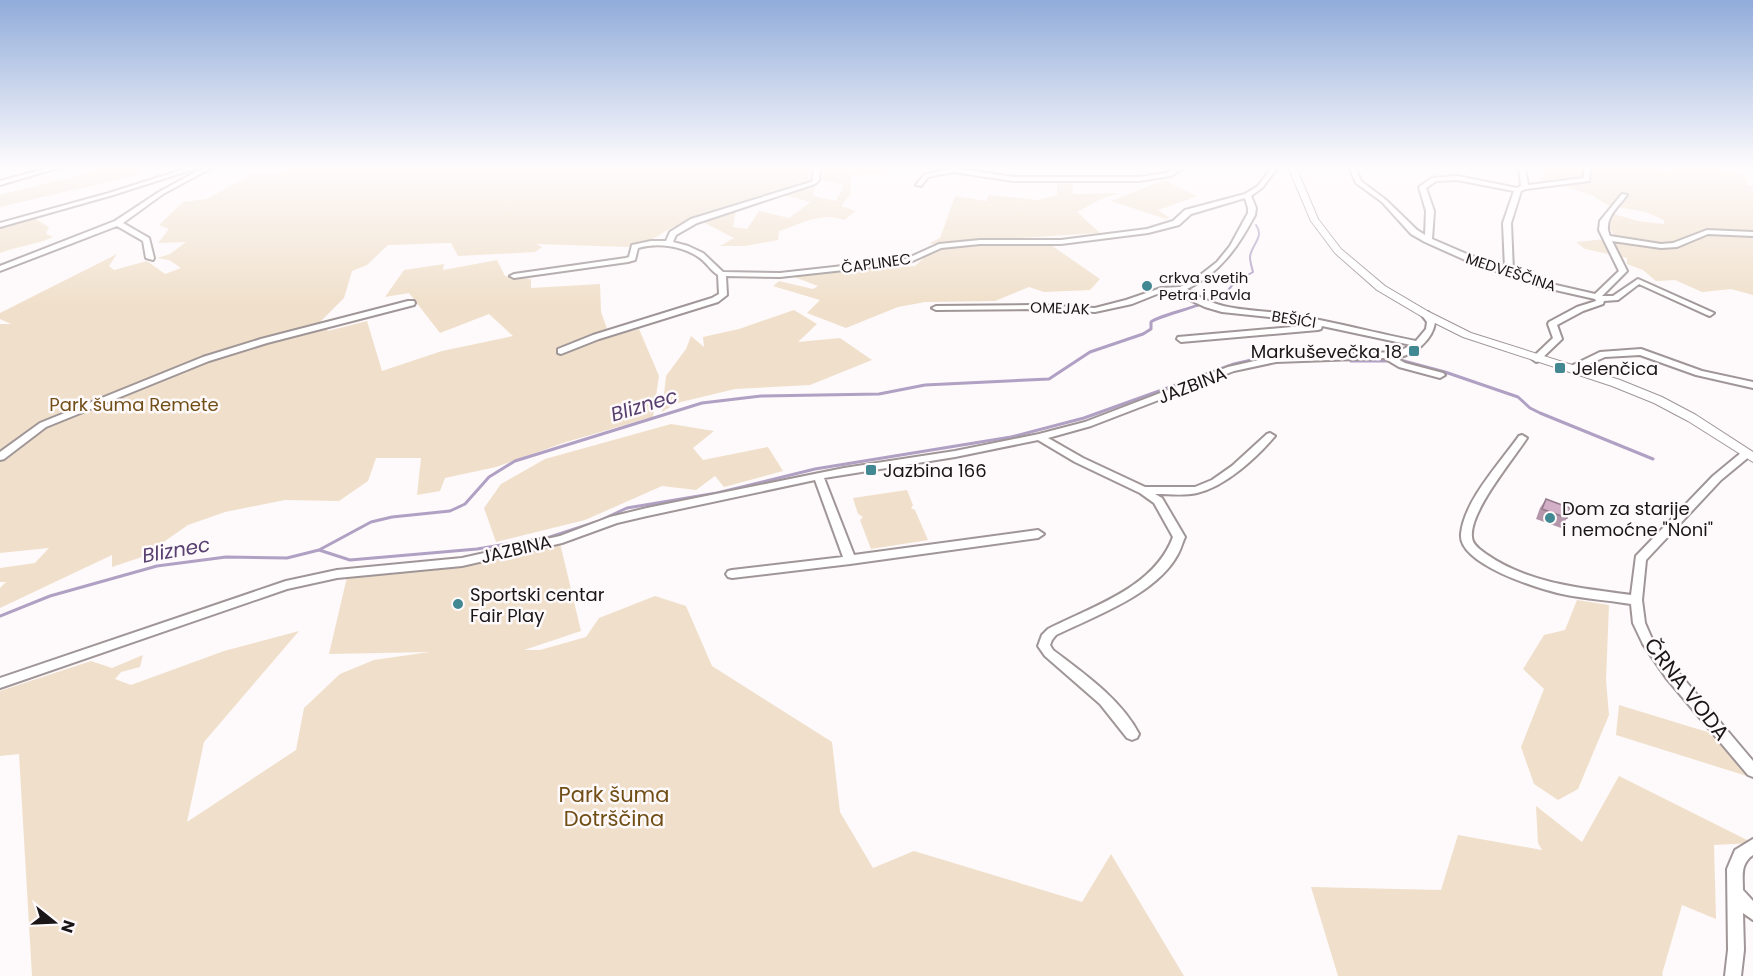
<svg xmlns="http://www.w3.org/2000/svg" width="1753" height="976" viewBox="0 0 1753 976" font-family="Poppins,sans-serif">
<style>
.green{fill:#f0e0cb}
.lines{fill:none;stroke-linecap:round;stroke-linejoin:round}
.stream-far1{stroke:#b0a0c4;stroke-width:2}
.stream{stroke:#b0a0c4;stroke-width:3}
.minor-casing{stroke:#a09697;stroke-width:4}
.major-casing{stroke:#a09697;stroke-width:2}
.minor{fill:#fff;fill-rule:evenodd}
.major{fill:#fff;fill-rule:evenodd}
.wall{fill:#b596ab}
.building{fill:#d3aec7;stroke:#947a8b;stroke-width:1.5}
.poi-dot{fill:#428892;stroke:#fef9fa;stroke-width:2}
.labels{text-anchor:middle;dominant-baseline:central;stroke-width:5;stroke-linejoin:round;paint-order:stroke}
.far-street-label{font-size:15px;fill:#1a1617;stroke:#fef9fa}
.far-poi-label{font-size:15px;fill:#1a1617;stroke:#fef9fa;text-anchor:start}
.poi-label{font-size:18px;fill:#1a1617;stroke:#fef9fa;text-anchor:start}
.street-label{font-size:18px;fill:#1a1617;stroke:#fef9fa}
.park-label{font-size:18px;fill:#714e16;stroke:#fef9fa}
.water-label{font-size:20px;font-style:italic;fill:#584071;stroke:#fef9fa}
.near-street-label{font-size:21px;fill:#1a1617;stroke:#fef9fa}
.near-park-label{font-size:21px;fill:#714e16;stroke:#fef9fa}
</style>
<rect width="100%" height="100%" fill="#fef9fa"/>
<path class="green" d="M124 167 146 168 137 175 0 207V195L100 170Z
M297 167H816L815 180 808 185 740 204 671 228 646 243 627 247 536 244 542 247 535 252 458 256 451 243 388 245 367 265 352 271 344 298 320 322 328 331 367 321 382 371 442 351 513 336 489 314 440 333 409 293 385 297 404 270 444 264 443 270 497 260 505 276 531 279V288L600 284 601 312 610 337 639 329 659 376 653 417 566 442 496 467 445 478 440 491 417 495 421 458H376L368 481 339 501 285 500 225 512 188 525 142 557 112 567V555L0 608V588L6 582H0V568L35 563 49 548 0 553V324H11L0 319V313L117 254 109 266 114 270 147 261 165 274 181 268 169 260 157 258 170 254 186 242 158 243 169 229 159 225 183 202 207 199 251 174 276 175Z
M855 167H887L884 174 850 175 851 193 841 206 856 211 844 220C823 211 800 224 779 231L778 240 745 246H720L734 238 703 222 736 210 733 227 747 229 759 211 789 218 811 202 783 195 815 185 813 196 836 201 844 185 820 179 819 168 853 169Z
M1550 167H1645L1641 169 1669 172 1672 169 1660 167H1705L1744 175 1748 185 1753 186V295L1731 289 1702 292 1675 280 1656 281 1643 270 1627 264V258L1585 249 1576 242 1616 238 1609 227 1614 214 1638 221 1664 224V220L1646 212 1607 205 1592 195 1539 179Z
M1164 180 1197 196 1158 210 1170 218 1166 219 1111 201Z
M1057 183H1072L1073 194 1120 193 1101 199 1077 212 1100 233 928 244 940 238 955 196 986 201 989 195 1037 200 1057 195Z
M32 217 49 227 46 234 53 237C35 245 18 246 0 253V226Z
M982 245H1051L1100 279 1090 290 1044 292 1029 287 995 301 925 302 898 307 846 328 807 313 820 300 773 286 779 281 813 289 818 286 789 275 915 266 935 248Z
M794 310 817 324 798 342 840 338 872 360 810 385 735 389 677 403 662 412 666 376 686 349 691 336 704 347 703 337 739 329Z
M671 424 714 431 693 448 703 460 768 447 783 471 724 487 715 476 696 490 662 486 585 520 496 542 484 508 501 484 545 459Z
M907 490 913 505 911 508 915 510 928 540 871 549 860 520 863 517 858 514 853 498Z
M560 543 581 631 524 650H540L586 637 599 618 655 596 686 606 712 666 832 742 840 812 873 868 914 851 1082 902 1111 854 1184 976H32L19 754 0 756V691L91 661 112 668 143 655 140 667 121 672 115 679 131 685 224 651 299 631 204 742 187 822 296 750 304 708 340 674 374 660 430 652 329 654 347 577Z
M1577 600 1609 605 1606 680 1609 715 1578 789 1558 800 1534 784 1521 747 1544 689 1523 669 1544 635 1565 630Z
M1619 705 1714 734 1750 777 1616 735Z
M1619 776 1753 843 1714 845 1716 919 1682 905 1662 974 1663 976H1338L1311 887 1441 890 1458 835 1542 850 1538 843 1536 806 1582 842Z"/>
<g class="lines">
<path class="stream-far1" d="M1197 306 1225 294 1234 283 1253 272C1252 268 1250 262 1250 257 1251 245 1265 237 1256 225"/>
<path class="stream" d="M1400 360 1445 372 1518 397 1530 408 1540 413 1653 459
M1351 361H1387
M319 550 350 560 477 549 550 537 599 521 627 508 717 493 815 469 1011 437 1084 418 1234 364 1287 352 1329 354
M0 616 50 596 157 566 226 557 287 558 319 550 371 522 392 517 450 511 465 504 489 477 515 461 702 403 761 396 879 394 925 385 1049 379 1090 352 1143 334 1151 329V322C1156 317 1190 309 1200 304"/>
<g class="minor-casing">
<path id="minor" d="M51 167H61L0 185V181Z
M191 167H200L113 195 0 227V223L109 193Z
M205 167H213L163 194 123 223 149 238 154 258 153 260 146 258 143 241 117 226 0 271V266L115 221 159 192Z
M814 167H820L819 180 815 184 697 223 676 235 673 242 688 246 703 253 723 272 780 273 906 259 939 244 980 240H1061L1147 229 1173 221 1185 210 1245 194 1258 186 1272 167H1278L1262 188 1251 196 1256 208 1255 215C1238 247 1220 273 1187 289 1221 314 1254 308 1293 315 1335 322 1375 333 1416 341L1426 329 1427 322 1421 314 1422 312H1428L1435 322C1433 340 1414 355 1396 358L1405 363 1443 373 1445 375 1440 378 1399 367 1384 358 1276 362 1234 371 1091 426 1048 438 1083 458 1145 487H1195L1212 480 1232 466 1267 434 1270 433 1275 436C1256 458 1226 486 1197 493 1184 496 1169 494 1155 494L1162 498 1185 537C1182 543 1181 549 1178 554 1157 594 1095 616 1056 635L1052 640 1050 645 1053 650C1083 673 1121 699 1139 734L1137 738 1132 740 1127 738 1100 704 1045 656 1038 646 1042 635 1048 629C1093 606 1154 588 1173 537L1154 503 1140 493 1075 462 1038 440 955 457 824 478 854 555 1038 530 1044 534 1038 538 850 564 732 578 728 577 726 574 728 571 732 570 843 557 815 480 647 516 617 523 562 543 462 566 337 578 287 589 0 688V678L286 581 337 570 462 558 560 536 610 517 647 508 844 468 955 451 1039 434 1085 422 1228 367 1276 356 1398 352 1411 345 1322 326 1321 329 1318 330 1181 342 1177 339 1178 337 1315 325 1280 318 1222 312 1205 307 1192 301 1179 292H1162L1132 304 1095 312 1032 309 936 310 932 308 936 306 1032 305 1095 308 1126 300 1161 288 1180 287 1199 276 1217 262 1230 246 1248 213V208L1245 198 1191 214 1179 225 1148 233 1061 244H980L941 248 908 263 780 277 726 276 727 295 718 302 599 339 561 354 558 353V349L593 335 712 298 719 294 718 275C711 271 707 263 700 258 683 246 658 242 638 248L635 260 628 262 514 278 510 276 514 274 626 258 629 257 632 245 651 241H666L670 232 691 219 811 182 813 180Z
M1178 167H1185L1171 176 1139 181H1013L953 172 928 177 921 186 916 185 924 175 953 168 1013 177H1139L1167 173Z
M1349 167H1355L1361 181 1386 200 1417 230 1425 235 1426 211 1419 187 1432 178 1457 176 1517 188 1521 186 1519 167H1525L1528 185 1584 178V167H1590L1589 181 1526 189 1521 191 1511 223 1513 271 1547 283 1595 294 1619 271 1599 230 1600 221 1622 194 1627 195C1618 207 1602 220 1610 236L1661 244 1673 243 1707 230 1753 232V236L1708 234 1677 247 1661 248 1612 241 1627 271 1602 296H1613L1638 279 1714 313 1710 316 1707 315 1639 284 1618 300 1604 301 1603 304 1583 311 1557 325 1562 339 1539 361 1536 362 1532 359 1533 357 1553 338 1548 324 1549 322 1577 307 1596 301 1595 299 1542 287 1463 259 1425 242 1411 234 1382 202 1356 183ZM1457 180 1514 191 1503 223 1505 268 1469 255 1432 239 1434 211 1426 188 1436 181Z
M408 301H414L415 303 414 305 267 343 209 361 46 427 4 459 0 460V452L40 423 203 357 261 339Z
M1641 349 1702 371 1753 382V388L1696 375 1640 355 1605 357 1575 370H1569L1567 368 1600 352Z
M1522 435 1527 438C1513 460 1469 512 1472 537 1472 545 1481 550 1486 554 1529 584 1581 588 1631 595L1636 556 1713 476 1742 452H1750L1751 454 1750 456 1721 480 1646 560 1642 600 1645 623 1652 639 1677 671 1753 761V777L1748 775 1667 679 1643 644 1633 623 1631 604C1608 600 1585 599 1562 594 1539 589 1458 564 1461 534 1464 501 1500 463 1519 436Z
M1753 839V855C1740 864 1743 876 1743 890L1753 901V920L1743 913 1744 950 1741 976H1725L1728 950 1727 869 1735 850Z"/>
</g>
<g class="major-casing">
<path id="major" d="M1288 167H1296L1318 219 1341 249 1385 286 1429 312 1471 333 1620 380 1662 397 1696 415 1753 452V462L1688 421 1654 403 1612 386 1463 337 1421 316 1377 290 1335 253 1311 221Z"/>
</g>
<use href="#minor" class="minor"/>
<use href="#major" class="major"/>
</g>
<path class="wall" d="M1546 499 1567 518 1561 528 1536 519 1540 508Z"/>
<path class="building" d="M1546 499 1570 508 1567 518 1542 509Z"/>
<linearGradient id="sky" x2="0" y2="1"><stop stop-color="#91acda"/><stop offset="0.55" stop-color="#fffcfd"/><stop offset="1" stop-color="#fffcfd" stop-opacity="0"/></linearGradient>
<rect width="1753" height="304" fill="url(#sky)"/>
<g class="poi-dot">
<circle cx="1147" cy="286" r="6"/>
<rect x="1408" y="345" width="12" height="12" rx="3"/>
<rect x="1554" y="362" width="12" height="12" rx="3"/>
<rect x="865" y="464" width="12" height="12" rx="3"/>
<circle cx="1550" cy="518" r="6"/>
<circle cx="458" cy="604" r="6"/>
</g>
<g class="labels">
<g class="far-street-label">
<text transform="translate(876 263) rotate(-8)">ČAPLINEC</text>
<text transform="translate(1511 272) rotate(18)">MEDVEŠČINA</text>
<text transform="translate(1060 308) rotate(2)">OMEJAK</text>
<text transform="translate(1294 319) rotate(9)">BEŠIĆI</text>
</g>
<g class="far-poi-label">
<text x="1159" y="277">crkva svetih<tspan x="1159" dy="17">Petra i Pavla</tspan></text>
</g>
<g class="poi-label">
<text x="1402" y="351" text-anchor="end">Markuševečka 18</text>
<text x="1572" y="368">Jelenčica</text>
<text x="883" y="470">Jazbina 166</text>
<text x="1562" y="508">Dom za starije<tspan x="1562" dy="21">i nemoćne "Noni"</tspan></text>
<text x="470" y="594">Sportski centar<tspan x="470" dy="21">Fair Play</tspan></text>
</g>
<g class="street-label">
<text transform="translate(1192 385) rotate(-21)">JAZBINA</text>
<text transform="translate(516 549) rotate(-13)">JAZBINA</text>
</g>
<g class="park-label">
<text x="134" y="404">Park šuma Remete</text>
</g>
<g class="water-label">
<text transform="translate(644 405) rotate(-17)">Bliznec</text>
<text transform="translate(176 550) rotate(-10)">Bliznec</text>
</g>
<g class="near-street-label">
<text transform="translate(1687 689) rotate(52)">ČRNA VODA</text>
</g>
<g class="near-park-label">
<text x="614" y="794">Park šuma<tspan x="614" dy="24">Dotrščina</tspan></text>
</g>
</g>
<g transform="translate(54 922) rotate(108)" stroke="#fef9fa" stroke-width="4.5" paint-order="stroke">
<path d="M0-4.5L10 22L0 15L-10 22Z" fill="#1a1617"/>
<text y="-9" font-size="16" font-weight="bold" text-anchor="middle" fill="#1a1617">N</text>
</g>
</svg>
